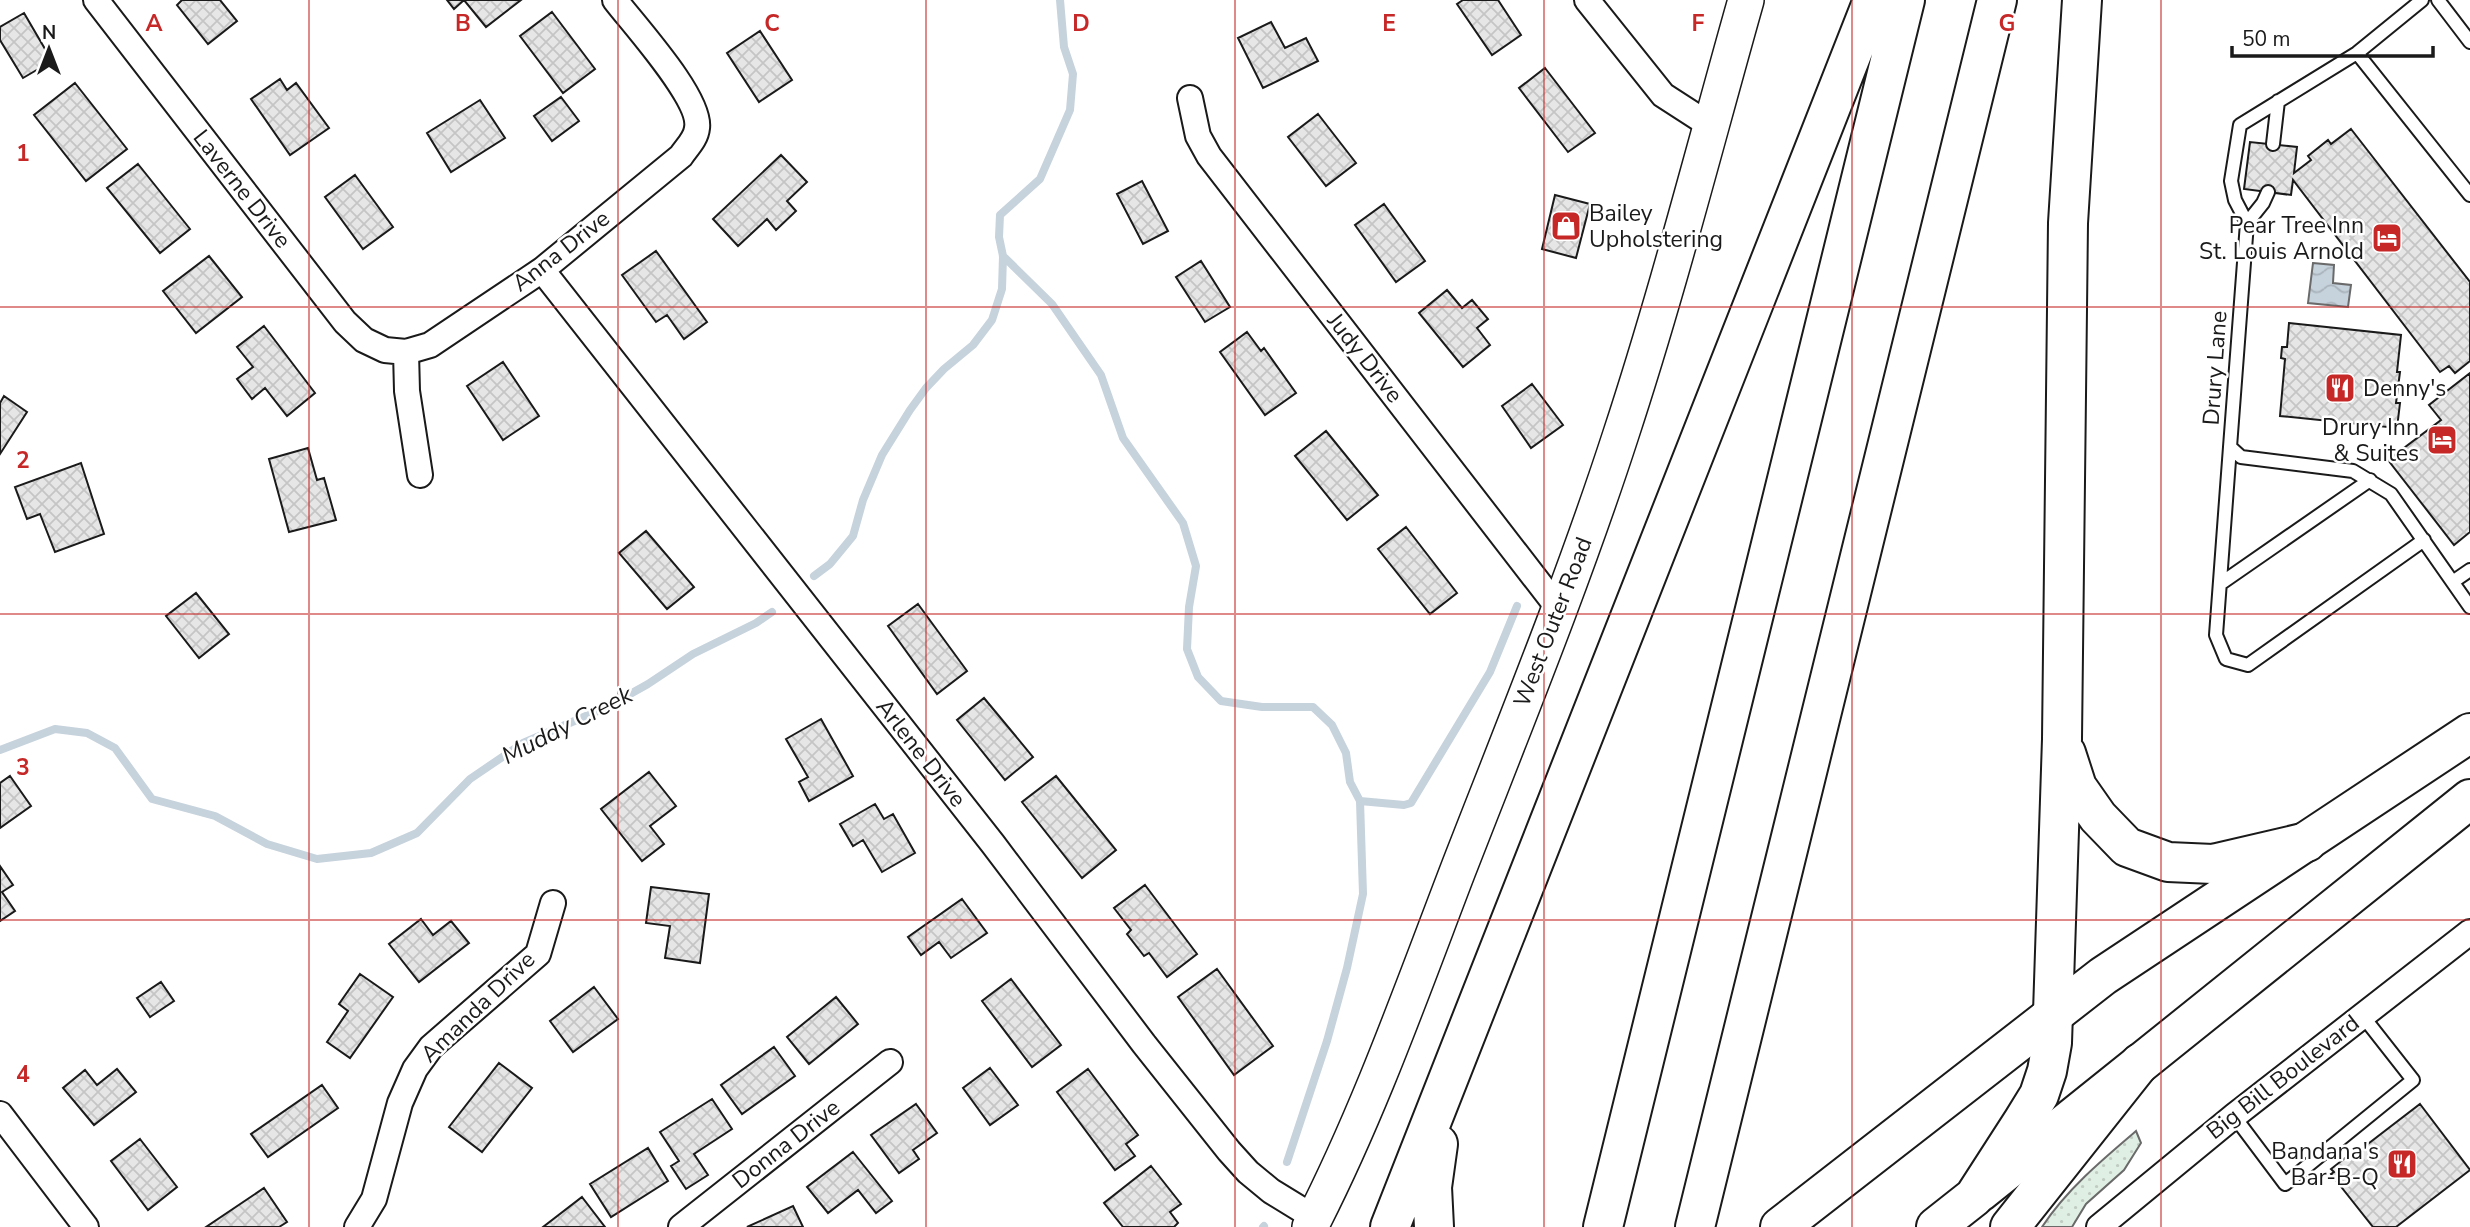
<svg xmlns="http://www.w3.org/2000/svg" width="2470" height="1227" viewBox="0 0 2470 1227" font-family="'Nunito Sans',sans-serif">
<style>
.grass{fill:url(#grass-dots);stroke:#6a6a6a;stroke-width:2}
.water{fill:url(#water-waves);stroke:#6a6a6a;stroke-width:2}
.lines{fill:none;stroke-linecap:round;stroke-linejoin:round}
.stream{stroke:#c6d2dc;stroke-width:8}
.building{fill:url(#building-cross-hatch);stroke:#1a1a1a;stroke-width:2}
.lane-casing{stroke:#1a1a1a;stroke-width:16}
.street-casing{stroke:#1a1a1a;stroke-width:28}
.secondary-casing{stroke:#1a1a1a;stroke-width:38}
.primary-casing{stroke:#1a1a1a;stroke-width:42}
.highway-casing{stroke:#1a1a1a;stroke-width:42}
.lane{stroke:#fff;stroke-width:12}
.street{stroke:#fff;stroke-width:24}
.secondary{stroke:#fff;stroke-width:35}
.primary{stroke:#fff;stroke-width:38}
.highway{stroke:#fff;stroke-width:38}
.grid{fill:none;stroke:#c62828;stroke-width:2;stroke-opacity:0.55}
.labels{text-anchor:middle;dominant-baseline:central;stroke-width:5;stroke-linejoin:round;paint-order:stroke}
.street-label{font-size:23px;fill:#1a1a1a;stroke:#fff}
.poi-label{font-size:23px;fill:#1a1a1a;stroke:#fff;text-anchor:end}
.water-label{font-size:24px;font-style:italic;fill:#1a1a1a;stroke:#fff}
.grid-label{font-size:23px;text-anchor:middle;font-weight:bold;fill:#c62828;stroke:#fff;stroke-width:5;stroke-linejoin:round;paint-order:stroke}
</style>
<defs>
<pattern id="grass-dots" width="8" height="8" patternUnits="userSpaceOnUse" patternTransform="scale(1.75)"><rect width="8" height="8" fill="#e0efe3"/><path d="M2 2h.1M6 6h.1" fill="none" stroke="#c0ccc2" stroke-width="1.8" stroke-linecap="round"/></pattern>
<pattern id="water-waves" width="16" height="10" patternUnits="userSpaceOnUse" patternTransform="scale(1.75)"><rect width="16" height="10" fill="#c6d2dc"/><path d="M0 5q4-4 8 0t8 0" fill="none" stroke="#aab4bc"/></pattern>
<pattern id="building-cross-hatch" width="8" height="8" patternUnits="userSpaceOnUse" patternTransform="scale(1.75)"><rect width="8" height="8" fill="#e6e6e6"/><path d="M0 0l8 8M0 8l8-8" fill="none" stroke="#c5c5c5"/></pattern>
</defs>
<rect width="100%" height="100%" fill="#fff"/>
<path class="grass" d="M2136 1131 2141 1143 2124 1170 2086 1204 2072 1227H2042C2066 1190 2103 1159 2136 1131Z"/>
<path class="water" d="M2313 263 2334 265 2333 283 2351 285 2348 307 2308 303Z"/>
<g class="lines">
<path class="stream" d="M1003 256 1052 304 1101 375 1123 438 1183 523 1196 566 1189 607 1187 649 1198 677 1221 701 1262 707H1313L1332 725 1346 753 1350 782 1360 801 1363 894 1347 968 1327 1041 1287 1162
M814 576 830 564 853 536 863 500 882 455 910 410 926 388 944 369 973 345 992 320 1002 289 1003 256 999 237 1000 215 1040 179 1070 110 1073 74 1064 47 1060 0
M0 750 55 729 87 733 115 748 152 799 215 816 267 844 317 859 371 853 417 833 470 779 523 743 607 707 648 684 693 654 756 623 772 612
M1360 801 1404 805 1411 803 1490 672 1517 606
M1263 1227 1264 1226"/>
</g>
<path class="building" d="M182 0H220L237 21 208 44 177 5Z
M447 0H521L486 27 464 0 454 9Z
M1463 0H1498L1521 35 1492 55 1457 4Z
M552 12 595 69 563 93 520 36Z
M24 13 52 61 23 78 0 40V27Z
M1271 22 1285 48 1306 38 1318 61 1263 88 1238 38Z
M760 31 792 80 759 102 727 53Z
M1545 68 1595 133 1568 152 1519 88Z
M280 79 287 90 296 83 329 128 290 155 251 99Z
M75 83 127 149 86 181 34 115Z
M561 97 579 121 552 141 534 116Z
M480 100 505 138 451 172 427 133Z
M1318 114 1356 163 1326 186 1288 137Z
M2351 129 2470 282V361L2455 373 2449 366 2440 372 2293 180 2291 195 2244 189 2250 142 2297 147 2294 173 2311 160 2308 156 2328 140 2331 144Z
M781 155 807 182 787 201 796 211 776 230 767 219 738 246 713 219Z
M138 164 190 229 160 253 107 188Z
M355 175 393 227 363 249 325 197Z
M1142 181 1168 231 1143 244 1117 194Z
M1555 195 1590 204 1576 258 1542 249Z
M1384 204 1425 261 1396 282 1355 225Z
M656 251 707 322 684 339 667 315 656 322 622 275Z
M209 256 242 297 196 333 163 291Z
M1201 261 1230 307 1205 322 1176 277Z
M1447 290 1462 308 1472 300 1488 319 1477 328 1490 345 1463 367 1419 313Z
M2289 323 2401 335 2397 372H2400L2396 403H2400L2397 428 2280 416 2285 359 2281 358 2282 347H2287Z
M264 326 315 393 287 416 265 388 252 399 237 379 253 367 237 347Z
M1247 332 1261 351 1264 348 1296 393 1265 415 1220 352Z
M503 362 539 416 503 440 467 386Z
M2470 373V532L2454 545 2388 460 2441 420 2429 405Z
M1532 384 1563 425 1531 448 1502 406Z
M4 396 27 412 0 454V403Z
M1326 431 1378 495 1347 520 1295 456Z
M308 448 317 480 324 478 336 520 289 532 269 459Z
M81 463 104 534 55 552 40 514 27 519 15 487Z
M1406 527 1457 593 1430 614 1378 549Z
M646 531 694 587 667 609 619 553Z
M196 593 229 634 199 658 166 616Z
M918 604 967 671 937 694 888 626Z
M984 698 1033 757 1005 780 957 720Z
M821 719 853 776 809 801 799 782 808 777 786 739Z
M649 772 676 806 650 826 664 844 642 861 601 809Z
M10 776 31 806 0 828V783Z
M1056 776 1116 850 1082 878 1022 802Z
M875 804 884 819 893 814 915 853 882 872 863 840 853 846 840 824Z
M0 866 13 885 2 892 15 911 0 921Z
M1145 885 1197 954 1167 977 1149 953 1144 956 1127 934 1131 930 1114 908Z
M651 887 709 894 700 963 665 958 670 926 646 923Z
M962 899 987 933 951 958 939 942 921 955 908 937Z
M421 919 433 935 451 921 469 943 419 982 389 944Z
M1217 969 1273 1046 1234 1075 1178 997Z
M360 974 393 997 350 1058 327 1042 348 1011 339 1004Z
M1011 979 1061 1045 1032 1067 982 1001Z
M161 982 174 1001 150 1017 137 998Z
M594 987 618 1019 573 1052 550 1021Z
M836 997 858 1024 809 1064 787 1037Z
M774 1047 795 1076 742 1114 721 1085Z
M499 1063 532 1088 482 1152 449 1127Z
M990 1068 1018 1105 990 1125 963 1088Z
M117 1069 136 1092 94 1125 63 1088 85 1070 97 1085Z
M1088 1069 1138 1135 1126 1144 1135 1156 1115 1170 1057 1092Z
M322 1085 338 1108 268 1157 251 1134Z
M712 1099 732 1129 694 1154 708 1175 686 1189 671 1166 679 1161 660 1132Z
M916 1104 937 1133 913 1150 919 1159 899 1173 871 1135Z
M2420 1104 2470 1170 2396 1227H2373L2331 1174 2334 1172 2331 1169 2345 1158 2347 1160Z
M140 1139 177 1187 148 1210 111 1161Z
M648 1148 668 1181 611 1217 590 1184Z
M853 1152 892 1201 876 1213 858 1190 828 1213 807 1187Z
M1151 1166 1181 1204 1170 1212 1178 1223 1174 1227H1123L1104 1203Z
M264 1188 287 1222 279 1227H206Z
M582 1197 605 1227H543Z
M793 1206 803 1227H747Z"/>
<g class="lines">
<g class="lane-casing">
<path id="lane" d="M2438 0 2470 42
M2357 53 2470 195
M2273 144 2278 101
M2247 223 2230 447 2241 457 2353 471 2391 494 2470 607
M2247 223 2235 200 2231 181 2240 125 2357 53 2422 0
M2247 223 2263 203 2268 192
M2230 447 2216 635 2226 659 2248 665 2424 540
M2454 581 2470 570
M2220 584 2370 480
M2234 1116 2285 1184 2413 1080 2362 1015"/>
</g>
<g class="street-casing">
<path id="street" d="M96 0 345 322 364 340 385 350 406 352 430 345 542 270 681 156C687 147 696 139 697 128 702 99 634 25 615 0
M1587 0 1663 95 1711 126
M1190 98 1198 136 1209 156 1559 609
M542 270 993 844 1144 1044 1229 1151 1248 1172 1271 1191 1315 1218
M406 352 407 391 420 475
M0 1114 86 1227
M357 1227 374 1199 400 1103 415 1069 431 1047 538 954 553 903
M681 1227 890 1062
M2099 1227 2234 1116 2470 932"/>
</g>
<g class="secondary-casing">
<path id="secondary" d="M1310 1227C1369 1112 1412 990 1458 870 1514 726 1573 582 1621 434 1668 291 1705 145 1746 0"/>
</g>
<g class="primary-casing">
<path id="primary" d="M1980 1192 2470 799
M1780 1227 2103 976 2470 733"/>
</g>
<g class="highway-casing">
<path id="highway" d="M2066 753 2077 787 2098 817 2127 847 2168 862 2213 864 2307 842
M1390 1227 1873 0
M1434 1227 1432 1187 1438 1144
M1603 1227 1905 0
M1695 1227 1997 0
M1936 1227 1974 1197 2023 1121 2039 1095 2047 1071 2052 1043 2062 739 2068 223 2082 0
M2010 1227 2140 1063"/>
</g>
<use href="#lane" class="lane"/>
<use href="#street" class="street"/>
<use href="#secondary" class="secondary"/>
<use href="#primary" class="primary"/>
<use href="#highway" class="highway"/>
</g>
<path class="grid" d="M309 0V1227M618 0V1227M926 0V1227M1235 0V1227M1544 0V1227M1852 0V1227M2161 0V1227M0 307H2470M0 614H2470M0 920H2470"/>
<defs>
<g id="shop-square" transform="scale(1.575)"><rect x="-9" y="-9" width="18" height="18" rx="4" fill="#c62828" stroke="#fff"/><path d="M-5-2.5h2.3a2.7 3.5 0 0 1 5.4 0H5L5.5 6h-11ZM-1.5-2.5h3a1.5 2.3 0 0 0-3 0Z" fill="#fff"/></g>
<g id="hotel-square" transform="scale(1.575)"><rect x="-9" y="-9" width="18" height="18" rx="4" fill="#c62828" stroke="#fff"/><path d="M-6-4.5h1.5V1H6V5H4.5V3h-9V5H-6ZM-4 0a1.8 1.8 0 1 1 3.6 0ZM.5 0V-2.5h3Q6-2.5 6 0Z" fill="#fff"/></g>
<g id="restaurant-square" transform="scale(1.575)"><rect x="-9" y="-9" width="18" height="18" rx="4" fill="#c62828" stroke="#fff"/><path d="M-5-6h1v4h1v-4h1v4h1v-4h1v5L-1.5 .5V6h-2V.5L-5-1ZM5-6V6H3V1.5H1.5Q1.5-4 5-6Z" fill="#fff"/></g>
</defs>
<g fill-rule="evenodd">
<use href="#shop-square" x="1566" y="226"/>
<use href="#hotel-square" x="2387" y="238"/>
<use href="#restaurant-square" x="2340" y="388"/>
<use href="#hotel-square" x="2442" y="440"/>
<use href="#restaurant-square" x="2402" y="1164"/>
</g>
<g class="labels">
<g class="street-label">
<text transform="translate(242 189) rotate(52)">Laverne Drive</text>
<text transform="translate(561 251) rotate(-38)">Anna Drive</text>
<text transform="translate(1365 358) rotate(52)">Judy Drive</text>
<text transform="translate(2215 368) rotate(-86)">Drury Lane</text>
<text transform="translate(1553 622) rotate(-69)">West Outer Road</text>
<text transform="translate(921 753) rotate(52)">Arlene Drive</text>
<text transform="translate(478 1007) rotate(-44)">Amanda Drive</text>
<text transform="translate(2283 1077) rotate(-38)">Big Bill Boulevard</text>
<text transform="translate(786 1144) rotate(-38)">Donna Drive</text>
</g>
<g class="poi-label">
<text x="1589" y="213" text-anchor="start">Bailey<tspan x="1589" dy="26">Upholstering</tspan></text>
<text x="2364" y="225">Pear Tree Inn<tspan x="2364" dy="26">St. Louis Arnold</tspan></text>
<text x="2363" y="388" text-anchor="start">Denny's</text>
<text x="2419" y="427">Drury Inn<tspan x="2419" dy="26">&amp; Suites</tspan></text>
<text x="2379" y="1151">Bandana's<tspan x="2379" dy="26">Bar-B-Q</tspan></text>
</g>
<g class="water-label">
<text transform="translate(567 725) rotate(-27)">Muddy Creek</text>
</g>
</g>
<g class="grid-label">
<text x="154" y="31">A</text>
<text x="463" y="31">B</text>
<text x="772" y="31">C</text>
<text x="1081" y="31">D</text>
<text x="1389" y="31">E</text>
<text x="1698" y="31">F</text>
<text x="2007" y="31">G</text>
<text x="23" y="161">1</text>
<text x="23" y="468">2</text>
<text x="23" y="775">3</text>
<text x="23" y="1082">4</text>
</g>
<g transform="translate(49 49)" stroke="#ffffff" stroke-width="5" paint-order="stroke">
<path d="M0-5L12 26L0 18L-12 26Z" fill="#1a1a1a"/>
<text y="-10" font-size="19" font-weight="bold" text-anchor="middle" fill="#1a1a1a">N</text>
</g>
<path d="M2232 46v10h201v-10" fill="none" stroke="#1a1a1a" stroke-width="3.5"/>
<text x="2242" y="46" font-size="21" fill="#1a1a1a" stroke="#ffffff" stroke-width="5" paint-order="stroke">50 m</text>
</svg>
